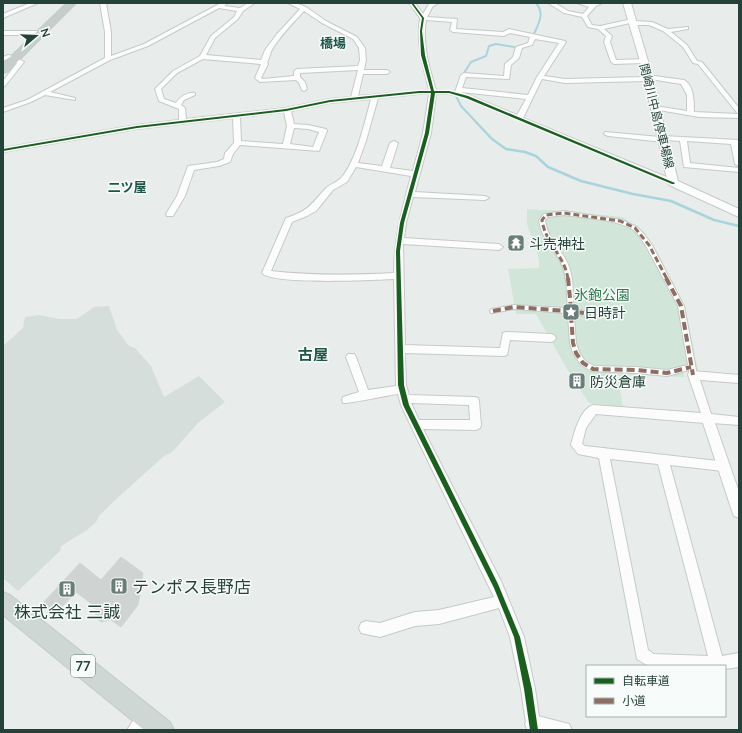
<svg xmlns="http://www.w3.org/2000/svg" width="742" height="733" viewBox="0 0 742 733" font-family="Lato,'Noto Sans JP',sans-serif">
<style>
.built{fill:#d6dedb}
.green{fill:#d1e6d8}
.lines{fill:none;stroke-linecap:round;stroke-linejoin:round}
.stream-far1{stroke:#a9d4db;stroke-width:2}
.stream{stroke:#a9d4db;stroke-width:2.5}
.building{fill:#cfd4d2;stroke:#d1d6d4}
.pedestrian-casing{stroke:#c5cac8;stroke-width:2}
.minor-casing{stroke:#c5cac8;stroke-width:2}
.tertiary-casing{stroke:#c5cac8;stroke-width:2}
.secondary-casing{stroke:#c3cbc8;stroke-width:2}
.primary-casing{stroke:#c3ccc9;stroke-width:2}
.trunk-casing{stroke:#c3ccc9;stroke-width:2}
.pedestrian{fill:#fcfcfc;fill-rule:evenodd}
.minor{fill:#fcfcfc;fill-rule:evenodd}
.tertiary{fill:#fcfcfc;fill-rule:evenodd}
.secondary{fill:#fcfcfc;fill-rule:evenodd}
.primary{fill:#cfd7d5;fill-rule:evenodd}
.trunk{fill:#c6cecc;fill-rule:evenodd}
.quiet-far1{stroke:#8d6e63;stroke-width:3;stroke-dasharray:6 3;stroke-linecap:butt}
.quiet{stroke:#8d6e63;stroke-width:4;stroke-dasharray:8 4;stroke-linecap:butt}
.cycleway-casing{stroke:#f7fbf9;stroke-width:3}
.cycleway{fill:#1b5e20;fill-rule:evenodd}
.labels{text-anchor:middle;dominant-baseline:central;stroke-width:3;stroke-linejoin:round;paint-order:stroke}
.far-street-label{font-size:12px;fill:#24423a;stroke:#f7fbf9}
.far-neighbourhood-label{font-size:13px;font-weight:bold;fill:#1f5548;stroke:#f7fbf9}
.shield{fill:#f7fbf9;stroke:#637a73;stroke-width:1}
.shield-label{font-size:13px;font-weight:bold;fill:#24423a}
.poi-label{font-size:14px;fill:#24423a;stroke:#f7fbf9;text-anchor:start}
.park-label{font-size:14px;fill:#2d7a4b;stroke:#f7fbf9}
.neighbourhood-label{font-size:15px;font-weight:bold;fill:#1f5548;stroke:#f7fbf9}
.near-poi-label{font-size:17px;fill:#24423a;stroke:#f7fbf9;text-anchor:start}
</style>
<rect width="100%" height="100%" fill="#e8edeb"/>
<path class="built" d="M109 306 117 330 129 346 135 348 151 366 164 397 199 376 225 402 198 423 172 452 163 457 114 501 99 516 96 522 87 530 61 546 60 551 18 591 3 578V346L23 328 25 317 39 315 60 319H77L94 307Z"/>
<path class="green" d="M527 209 564 211 623 217 643 232 656 251 685 306 698 371 684 372V377C662 377 640 374 618 376L623 408 589 403 571 376 536 314H516L508 269 539 268V259L527 224Z"/>
<g class="lines">
<path class="stream-far1" d="M534 34C539 22 545 14 536 3
M464 73 471 62 486 56 489 46 496 44 514 47
M456 96 461 106 477 123"/>
<path class="stream" d="M476 122 492 139 506 149 525 152 536 156 548 167 581 181 633 194 671 201 714 220 739 226"/>
</g>
<path class="building" d="M121 557 143 573 138 605 121 627 111 620 101 622 97 619 93 605 76 592 54 615 42 604 80 563 101 580Z"/>
<g class="lines">
<g class="pedestrian-casing">
<path id="pedestrian" d="M564 211 622 220 637 227 644 234 652 245 684 306 697 375 696 377H690L689 370 667 376 636 373 591 371 581 365 573 353 570 343 568 316 565 313 514 309 493 313H491L490 311 491 309 514 305 565 308 568 306C566 293 568 278 562 265 555 249 541 239 539 220L544 214ZM564 215C584 218 615 219 632 229 638 233 642 240 646 246L678 306 688 365 667 370 636 367 594 366 585 361 579 352 576 343 574 317 578 315 591 316 594 314 593 312 579 310 574 308C572 294 574 280 569 267 563 250 547 239 545 220L548 217Z"/>
</g>
<g class="minor-casing">
<path id="minor" d="M30 3H38L3 18V14Z
M100 3H106L111 32V56L144 44 221 3H228L224 6 240 8 248 3H255L243 11 238 19 215 38 206 55 261 60 265 50 277 34 300 9 288 3H296L306 7 326 21 357 37 365 48 366 60 364 70H387L390 72 387 74H363L358 96 429 90C423 66 416 43 420 18L409 3H415L423 14 429 4 439 3 433 6 427 17 457 19 456 29 503 32 509 29 565 41 566 42 544 76 565 79 644 77 647 75 684 80C694 85 694 102 694 112L738 114 698 64 693 63 683 47 663 31 649 25H633L630 23 604 29 612 36 610 42 616 60 644 59 647 61 644 63 614 64 611 62 604 42 606 36 598 29 588 27 582 17 564 13 548 3H555L568 11 583 14 589 7 577 3H602L596 6 587 16 592 25 600 26 632 19 635 21 652 22 668 29 688 27V29L671 32 687 45 697 61 702 62 739 108V118L699 117 653 109 652 108 655 106 687 111V95L681 84 650 79 647 81 565 83 542 79 523 118 676 181 677 183 673 185 465 98 449 94H436L431 133 415 192 485 196 489 198 485 200 413 197 406 223 404 238 499 244 503 247 499 250 403 244 405 345 500 348 503 333 506 332 551 334 554 335 556 338 554 341 551 342 510 340 507 355 504 356 405 353 406 385 409 395 474 397 478 398 479 401 481 425 480 428 476 430 423 429 501 581 524 637 535 689 541 730H527L521 689 510 637 499 608 439 624 415 626 380 637 361 633 359 628 361 623 366 621 380 623 415 612 439 610 494 597 410 424 401 405 398 394C389 395 348 404 343 403L342 400 343 397 359 392 346 357 348 354H354L356 357 368 390 396 386 394 279C375 280 271 285 262 273L286 218C308 211 311 205 325 189 330 184 338 182 342 177 357 159 365 121 371 99L330 103 291 111 294 124 308 125 326 129 327 131 319 151 240 145 233 154 230 162 219 166 194 170 185 196 173 216H167L166 214 177 196 188 166 217 162 224 159 225 153 234 143 233 118 137 129 3 152V148L137 125 179 120V109L159 101 155 89 173 71 200 56 211 36 234 17 237 11 219 8 148 46 110 60 50 92 75 98V100L45 95 31 102 3 112V108L27 100 105 58V32ZM304 11 322 23 353 39 359 48 360 60 358 66 297 69 294 71V76L263 79 261 78 268 64 267 62C270 58 270 52 273 48 282 34 293 23 304 11ZM426 20 452 22 450 30 453 32 504 36 510 33 530 37 528 43 516 47 513 57 505 64 504 76 464 73 461 75 455 92 436 90C429 67 422 44 426 20ZM535 39 559 43 537 77 528 95 462 88 466 77 509 79 511 65 519 58 522 48 532 45ZM203 59 261 64 255 78 260 82 296 80 299 83 302 90 304 91 307 89 305 82 300 77V73L358 70 351 97 330 99 286 108 186 119 185 108 181 105 184 100 195 95V93C187 92 180 97 176 103L164 99 161 89 177 73ZM461 92 526 99 517 115ZM419 94H429L423 133 413 171 390 168 398 143 394 141 390 143 382 166 358 163 366 141 378 98ZM284 112 287 126 283 144 241 141 240 117ZM294 128 308 129 319 132 313 147 290 144ZM356 167 411 176C402 209 394 238 394 273 353 275 313 276 271 271L292 222 307 216 316 211 333 190 347 182ZM411 403 469 405 470 420H419Z
M8 55 13 56 3 61V57Z
M13 58H17L24 62 5 86 3 87V81L17 63 13 60Z
M605 132 660 137 663 136 739 140V166L735 164 731 144 687 141 690 163 739 168V172L684 167 680 141 666 140 663 142 608 136 604 134Z
M693 371 739 375V383L700 380 711 414 739 417V425L712 423 708 424 704 423 596 414 586 428 582 444 585 446 727 462 729 466 727 470 723 471 670 465 722 656 739 653V667L725 669V666H648L637 659 599 458 578 454 571 445C574 433 580 409 593 405L701 413 688 375 689 372ZM610 459 658 464 708 656 654 654 648 650Z"/>
</g>
<g class="tertiary-casing">
<path id="tertiary" d="M3 31H40L44 33 40 35H3Z
M708 415 713 416 714 420 739 492V518L734 516 732 511 702 420 703 416Z
M146 707 152 710 155 716 147 730H127L140 710Z
M534 715 569 724 572 730H528L525 724 528 718Z"/>
</g>
<g class="secondary-casing">
<path id="secondary" d="M623 3H631L648 61 678 181 739 209V217L669 185 668 183 640 61Z"/>
</g>
<g class="primary-casing">
<path id="primary" d="M3 592 10 595 170 722 174 730H144L3 615Z"/>
</g>
<g class="trunk-casing">
<path id="trunk" d="M67 3H76L7 72 3 73V64Z"/>
</g>
<use href="#pedestrian" class="pedestrian"/>
<use href="#minor" class="minor"/>
<use href="#tertiary" class="tertiary"/>
<use href="#secondary" class="secondary"/>
<use href="#primary" class="primary"/>
<use href="#trunk" class="trunk"/>
<path class="quiet-far1" d="M568 279C565 256 545 243 542 220L546 215 564 213 620 221 635 228 649 245 667 279"/>
<path class="quiet" d="M568 278 571 308
M666 278 681 306 693 375
M493 311 514 307 567 311
M576 312 591 314
M571 315 573 343 576 353 583 363 593 369 636 370 667 373 691 367"/>
<g class="cycleway-casing">
<path id="cycleway" d="M411 3H413L424 18 422 31 425 55 434 91H449L468 96 675 183 674 184H672L466 98 449 93H435L429 133 404 223 400 251 404 385 409 405 498 584 520 637 532 689 538 730H530L524 689 514 637 494 588 403 405 398 385 396 251 400 223 425 133 431 93H419L330 102 286 111 137 128 3 151V149L137 126 286 109 330 100 419 91H431L421 55 420 31 422 18Z"/>
</g>
<use href="#cycleway" class="cycleway"/>
</g>
<defs>
<g id="temple-square" transform="scale(0.9)"><rect x="-9" y="-9" width="18" height="18" rx="4" fill="#697e78" stroke="#f7fbf9"/><path d="M0-6L5-2H3V0L6.5 2.5H4V6H1.5V3h-3V6H-4V2.5H-6.5L-3 0V-2H-5Z" fill="#fff"/></g>
<g id="sight-square" transform="scale(0.9)"><rect x="-9" y="-9" width="18" height="18" rx="4" fill="#697e78" stroke="#f7fbf9"/><path d="M0-6L1.8-2.2L6-1.7L2.9 1.2L3.7 5.4L0 3.3L-3.7 5.4L-2.9 1.2L-6-1.7L-1.8-2.2Z" fill="#fff"/></g>
<g id="building-square" transform="scale(0.9)"><rect x="-9" y="-9" width="18" height="18" rx="4" fill="#697e78" stroke="#f7fbf9"/><path d="M-4-6H4V6H1V3H-1V6H-4ZM-2.5-4.3h1.7v1.8h-1.7ZM.8-4.3h1.7v1.8H.8ZM-2.5-1h1.7V.8h-1.7ZM.8-1h1.7V.8H.8Z" fill="#fff"/></g>
</defs>
<g fill-rule="evenodd">
<use href="#temple-square" x="516" y="243"/>
<use href="#sight-square" x="571" y="312"/>
<use href="#building-square" x="577" y="381"/>
<use href="#building-square" x="119" y="586"/>
<use href="#building-square" x="67" y="589"/>
</g>
<g class="labels">
<g class="far-street-label">
<text transform="translate(657 116) rotate(76)">関崎川中島停車場線</text>
</g>
<g class="far-neighbourhood-label">
<text x="333" y="43">橋場</text>
<text x="127" y="187">二ツ屋</text>
</g>
<rect class="shield" x="71" y="655" width="24" height="22" rx="3"/>
<g class="shield-label">
<text x="83" y="666">77</text>
</g>
<g class="poi-label">
<text x="529" y="243">斗売神社</text>
<text x="584" y="312">日時計</text>
<text x="590" y="381">防災倉庫</text>
</g>
<g class="park-label">
<text x="602" y="294">氷鉋公園</text>
</g>
<g class="neighbourhood-label">
<text x="313" y="354">古屋</text>
</g>
<g class="near-poi-label">
<text x="132" y="586">テンポス長野店</text>
<text x="67" y="611" text-anchor="middle">株式会社 三誠</text>
</g>
</g>
<rect width="742" height="733" fill="none" stroke="#24423a" stroke-width="8"/>
<rect x="586" y="665" width="140" height="52" fill="#f7fbf9" stroke="#a3b1ad"/>
<rect x="594" y="678" width="20" height="6" fill="#1b5e20" stroke="#a3b1ad"/>
<text x="622" y="685" font-size="12" fill="#24423a">自転車道</text>
<rect x="594" y="698" width="20" height="6" fill="#8d6e63" stroke="#a3b1ad"/>
<text x="622" y="705" font-size="12" fill="#24423a">小道</text>
<g transform="translate(36 36) rotate(71)" stroke="#f7fbf9" stroke-width="3" paint-order="stroke">
<path d="M0-3L7 15L0 10L-7 15Z" fill="#24423a"/>
<text y="-6" font-size="11" font-weight="bold" text-anchor="middle" fill="#24423a">N</text>
</g>
</svg>
